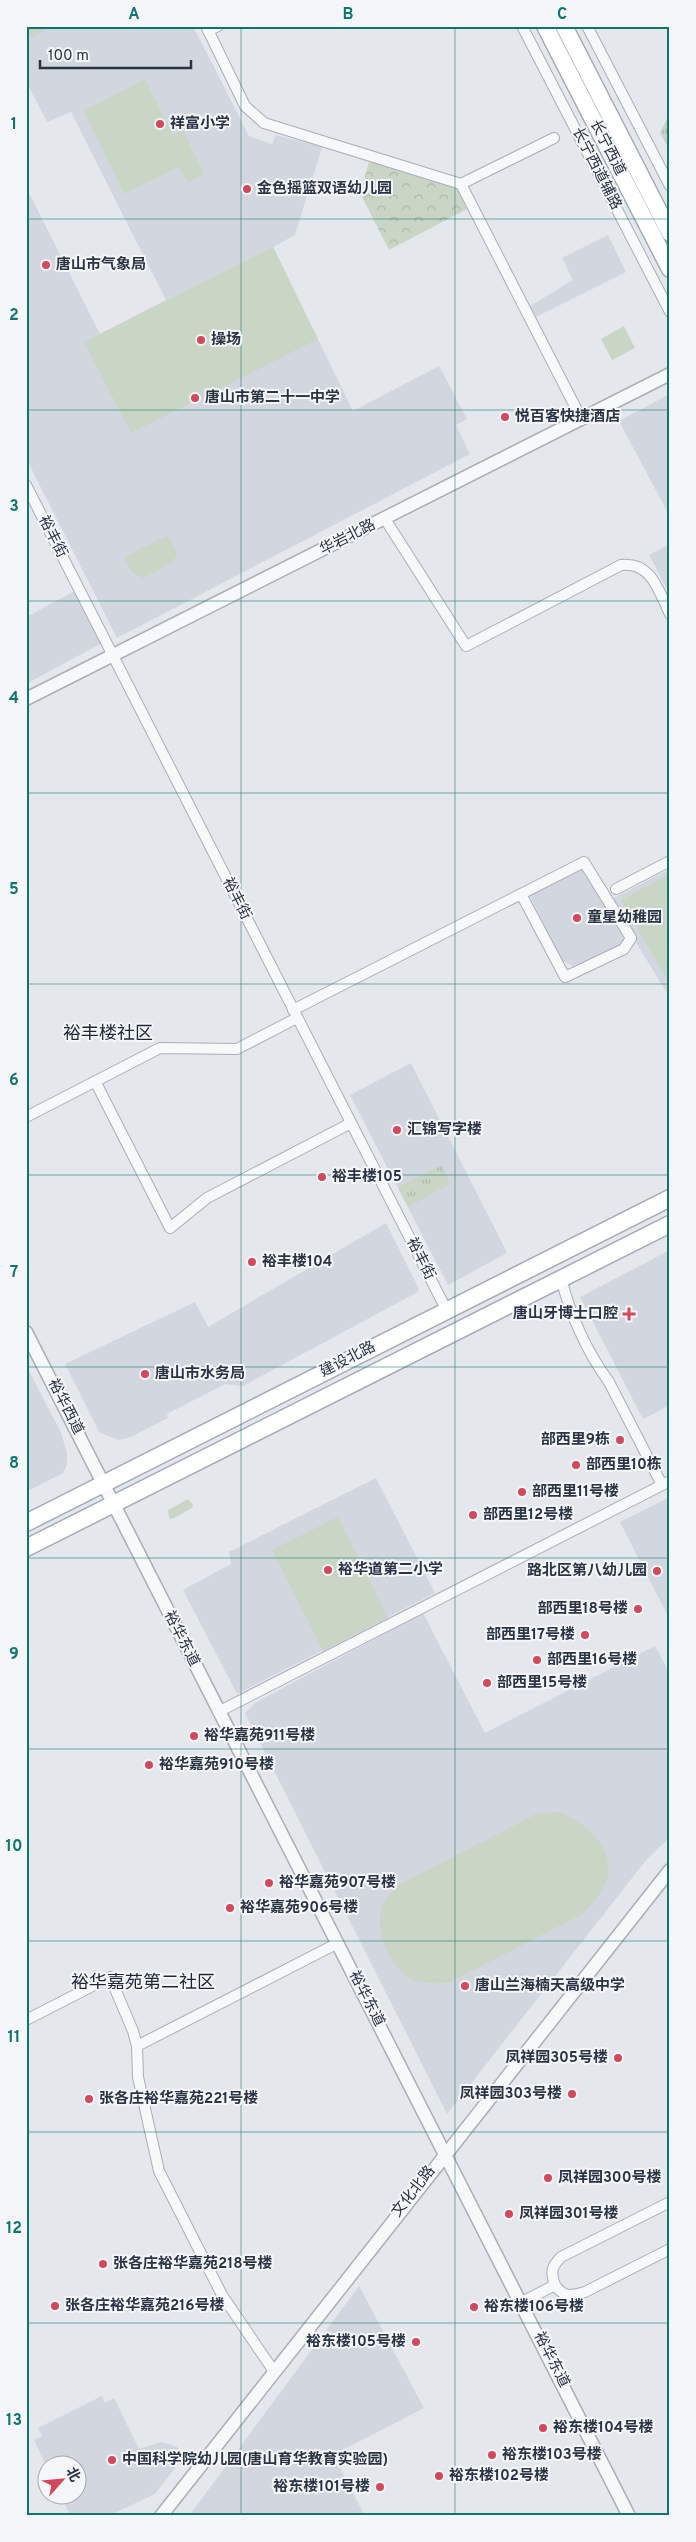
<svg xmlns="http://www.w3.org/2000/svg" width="696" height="2542" viewBox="0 0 696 2542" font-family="Overpass,'Noto Sans SC',sans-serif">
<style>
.built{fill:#d2d6de}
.grass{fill:url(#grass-tufts)}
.forest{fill:url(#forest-crowns)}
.green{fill:#c9d6c5}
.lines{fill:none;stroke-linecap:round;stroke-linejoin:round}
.minor-casing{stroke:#a9aeb7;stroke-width:12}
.tertiary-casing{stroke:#a9aeb7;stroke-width:15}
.primary-casing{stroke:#a3abb8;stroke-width:19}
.minor{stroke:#f7f8fa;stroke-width:10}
.tertiary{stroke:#f7f8fa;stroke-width:12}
.primary{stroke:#fff;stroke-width:16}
.grid{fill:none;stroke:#0f766e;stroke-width:1;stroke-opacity:0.55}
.poi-dot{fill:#d1495b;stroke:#f4f6f9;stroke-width:2}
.labels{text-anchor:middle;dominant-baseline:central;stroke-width:4;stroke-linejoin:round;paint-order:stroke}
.poi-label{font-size:15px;font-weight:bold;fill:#2b3445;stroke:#f4f6f9;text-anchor:start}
.street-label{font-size:15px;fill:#2b3445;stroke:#f4f6f9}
.quarter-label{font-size:18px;fill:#1d2536;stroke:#f4f6f9}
.neatline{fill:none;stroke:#0f766e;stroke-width:2}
.grid-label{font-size:16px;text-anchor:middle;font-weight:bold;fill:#0f766e}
</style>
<defs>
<pattern id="grass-tufts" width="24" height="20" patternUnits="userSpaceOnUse" patternTransform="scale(1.25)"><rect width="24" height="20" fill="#c9d6c5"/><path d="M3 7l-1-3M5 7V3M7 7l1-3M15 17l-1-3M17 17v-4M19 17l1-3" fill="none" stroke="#adb8ab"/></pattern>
<pattern id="forest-crowns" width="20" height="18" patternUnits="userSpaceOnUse" patternTransform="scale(1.25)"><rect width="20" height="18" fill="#c9d6c5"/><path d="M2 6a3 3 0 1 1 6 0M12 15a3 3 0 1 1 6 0" fill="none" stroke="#adb8ab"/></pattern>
</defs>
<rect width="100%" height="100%" fill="#e4e7ec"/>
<path class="built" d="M26 26H193L249 136 272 144 276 135 322 147 295 235 273 247 353 411 439 366 467 419 456 425 470 454 117 638 26 458V197L30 195 100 334 166 300 71 112 47 122 26 81Z
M608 235 626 272 536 317 530 306 573 280 562 258Z
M670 394V517L619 421Z
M670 544V595L649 555Z
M75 591 102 643 26 684V617Z
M584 866 626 943 573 966 561 960 529 894Z
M670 869V998L610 900Z
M411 1063 507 1253 448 1285 350 1095Z
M386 1223 419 1289 416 1293 243 1386 225 1384 167 1414 168 1418 131 1437 118 1440 99 1432 65 1364 195 1302 208 1327Z
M670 1250V1405L643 1419 580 1297Z
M26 1365 61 1433 67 1453V1465L63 1473 26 1492Z
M376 1478 435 1593 237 1694 183 1590 231 1564 229 1552Z
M670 1497V1620L620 1522Z
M423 1613 485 1733 655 1646 670 1674V1837L647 1859 447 2114 245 1713 255 1703Z
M359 2286 424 2408 333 2455 365 2516H189Z
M102 2396 105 2403 114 2398 139 2449 161 2442 177 2447 185 2455 155 2494 108 2516H71L60 2495 78 2494V2464H48L47 2468 34 2440 42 2436 38 2428Z"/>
<path class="grass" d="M670 112V151L660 133Z
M441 1165 450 1184 408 1207 398 1187Z"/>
<path class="forest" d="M370 159 456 187 467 209 389 250 360 193Z"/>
<path class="green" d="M26 26H54L26 40Z
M145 79 173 135 183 130 204 174 188 183 179 167 124 194 84 111Z
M273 247 318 339 131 433 84 342Z
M624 326 635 348 612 360 601 339Z
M168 535 177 553 173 563 143 578 132 572 124 557Z
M670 874V984L621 900Z
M188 1499 193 1505 192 1508 172 1519 169 1518 168 1510Z
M338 1517 388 1618 323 1651 272 1550Z
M560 1812C585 1823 612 1844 608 1875 605 1890 592 1904 583 1914L450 1982C436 1984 420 1985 408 1977 385 1961 371 1921 387 1897 390 1893 395 1889 398 1885L536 1814Z"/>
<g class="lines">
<g class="minor-casing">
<path id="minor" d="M206 26 245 106 264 123 461 184 554 138
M522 26 670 312
M587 26 670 186
M208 31 218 26
M461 184 582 420
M26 485 447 1311
M385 519 466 646 621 565C652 562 658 590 670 614
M616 889 670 861
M293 1010 584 862 631 938 624 949 565 977 521 894
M95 1081 170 1228 207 1198 351 1123
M26 1117 160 1048 237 1049 297 1018
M561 1278C570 1314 587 1352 609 1382L662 1485
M218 1712 670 1481
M26 2020 110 1977 133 2031 137 2046 138 2077 159 2171 222 2295 273 2370
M137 2046 338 1943
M555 2285C550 2272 552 2266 561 2257L670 2202
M522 2302 555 2285C564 2298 571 2296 585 2292L670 2249"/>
</g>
<g class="tertiary-casing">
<path id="tertiary" d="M26 699 670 374
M26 1332 629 2516
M161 2516 670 1870"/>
</g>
<g class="primary-casing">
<path id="primary" d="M545 26 670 269
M564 26 670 233
M26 1523 670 1198
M26 1548 670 1224"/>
</g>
<use href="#minor" class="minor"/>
<use href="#tertiary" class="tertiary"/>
<use href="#primary" class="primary"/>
</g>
<path class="grid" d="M241 26V2516M455 26V2516M26 219H670M26 410H670M26 601H670M26 793H670M26 984H670M26 1175H670M26 1367H670M26 1558H670M26 1749H670M26 1941H670M26 2132H670M26 2323H670"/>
<g class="poi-dot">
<circle cx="160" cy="124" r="5"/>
<circle cx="247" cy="189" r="5"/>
<circle cx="46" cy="265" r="5"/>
<circle cx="201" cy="340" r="5"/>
<circle cx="195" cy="398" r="5"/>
<circle cx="505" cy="417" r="5"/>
<circle cx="577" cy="918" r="5"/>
<circle cx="397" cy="1130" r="5"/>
<circle cx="322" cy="1177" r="5"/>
<circle cx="252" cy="1262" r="5"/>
<path d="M626.5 1306.5h5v5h5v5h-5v5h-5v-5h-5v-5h5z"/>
<circle cx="145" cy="1374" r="5"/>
<circle cx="620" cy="1440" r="5"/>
<circle cx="576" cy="1465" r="5"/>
<circle cx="522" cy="1492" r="5"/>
<circle cx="473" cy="1515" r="5"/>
<circle cx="328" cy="1570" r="5"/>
<circle cx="657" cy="1571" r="5"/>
<circle cx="638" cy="1609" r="5"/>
<circle cx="585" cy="1635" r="5"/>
<circle cx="537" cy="1660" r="5"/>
<circle cx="487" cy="1683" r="5"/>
<circle cx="194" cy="1736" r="5"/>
<circle cx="149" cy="1765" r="5"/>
<circle cx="269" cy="1883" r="5"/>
<circle cx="230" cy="1908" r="5"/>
<circle cx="465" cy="1986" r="5"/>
<circle cx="618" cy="2058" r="5"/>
<circle cx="572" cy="2094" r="5"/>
<circle cx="89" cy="2099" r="5"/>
<circle cx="548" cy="2178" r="5"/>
<circle cx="509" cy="2214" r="5"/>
<circle cx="103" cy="2264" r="5"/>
<circle cx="55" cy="2306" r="5"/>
<circle cx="474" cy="2307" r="5"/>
<circle cx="416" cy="2342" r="5"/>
<circle cx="543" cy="2428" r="5"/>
<circle cx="492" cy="2455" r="5"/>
<circle cx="112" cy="2460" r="5"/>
<circle cx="439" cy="2476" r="5"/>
<circle cx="380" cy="2487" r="5"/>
</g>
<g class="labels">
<g class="poi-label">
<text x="170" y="124">祥富小学</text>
<text x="257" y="189">金色摇篮双语幼儿园</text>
<text x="56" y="265">唐山市气象局</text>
<text x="211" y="340">操场</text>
<text x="205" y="398">唐山市第二十一中学</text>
<text x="515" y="417">悦百客快捷酒店</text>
<text x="587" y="918">童星幼稚园</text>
<text x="407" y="1130">汇锦写字楼</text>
<text x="332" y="1177">裕丰楼105</text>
<text x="262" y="1262">裕丰楼104</text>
<text x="618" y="1314" text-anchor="end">唐山牙博士口腔</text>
<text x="155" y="1374">唐山市水务局</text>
<text x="610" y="1440" text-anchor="end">部西里9栋</text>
<text x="586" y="1465">部西里10栋</text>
<text x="532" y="1492">部西里11号楼</text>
<text x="483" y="1515">部西里12号楼</text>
<text x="338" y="1570">裕华道第二小学</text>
<text x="647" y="1571" text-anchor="end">路北区第八幼儿园</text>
<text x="628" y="1609" text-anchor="end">部西里18号楼</text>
<text x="575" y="1635" text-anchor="end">部西里17号楼</text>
<text x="547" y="1660">部西里16号楼</text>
<text x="497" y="1683">部西里15号楼</text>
<text x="204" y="1736">裕华嘉苑911号楼</text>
<text x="159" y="1765">裕华嘉苑910号楼</text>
<text x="279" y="1883">裕华嘉苑907号楼</text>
<text x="240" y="1908">裕华嘉苑906号楼</text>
<text x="475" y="1986">唐山兰海楠天高级中学</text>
<text x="608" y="2058" text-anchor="end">凤祥园305号楼</text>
<text x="562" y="2094" text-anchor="end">凤祥园303号楼</text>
<text x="99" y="2099">张各庄裕华嘉苑221号楼</text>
<text x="558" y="2178">凤祥园300号楼</text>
<text x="519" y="2214">凤祥园301号楼</text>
<text x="113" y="2264">张各庄裕华嘉苑218号楼</text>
<text x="65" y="2306">张各庄裕华嘉苑216号楼</text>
<text x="484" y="2307">裕东楼106号楼</text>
<text x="406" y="2342" text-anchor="end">裕东楼105号楼</text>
<text x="553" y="2428">裕东楼104号楼</text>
<text x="502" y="2455">裕东楼103号楼</text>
<text x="122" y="2460">中国科学院幼儿园(唐山育华教育实验园)</text>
<text x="449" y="2476">裕东楼102号楼</text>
<text x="370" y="2487" text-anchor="end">裕东楼101号楼</text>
</g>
<g class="street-label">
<text transform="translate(607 148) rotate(63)">长宁西道</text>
<text transform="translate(596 169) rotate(63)">长宁西道辅路</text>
<text transform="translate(52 537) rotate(63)">裕丰街</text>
<text transform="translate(348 538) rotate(-27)">华岩北路</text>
<text transform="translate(236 899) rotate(63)">裕丰街</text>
<text transform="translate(420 1259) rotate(63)">裕丰街</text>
<text transform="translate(348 1360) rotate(-27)">建设北路</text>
<text transform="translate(65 1407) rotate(63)">裕华西道</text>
<text transform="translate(181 1639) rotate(63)">裕华东道</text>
<text transform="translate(366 1999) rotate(63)">裕华东道</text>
<text transform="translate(414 2192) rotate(-52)">文化北路</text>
<text transform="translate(551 2360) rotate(63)">裕华东道</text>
</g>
<g class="quarter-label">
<text x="108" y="1034">裕丰楼社区</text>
<text x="143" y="1983">裕华嘉苑第二社区</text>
</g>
</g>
<rect width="696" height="2542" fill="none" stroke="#f4f6f9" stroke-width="55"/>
<g transform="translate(62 2480) rotate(63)"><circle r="24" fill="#f4f6f9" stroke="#a4a8b1"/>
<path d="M0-4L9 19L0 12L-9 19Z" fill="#d1495b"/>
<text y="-8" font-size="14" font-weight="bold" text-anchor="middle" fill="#2b3445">北</text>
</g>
<path d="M40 60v8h151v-8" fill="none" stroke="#2b3445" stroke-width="2.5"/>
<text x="48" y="60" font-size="15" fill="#2b3445" stroke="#f4f6f9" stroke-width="4" paint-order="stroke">100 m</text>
<rect x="28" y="28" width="640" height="2486" class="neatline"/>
<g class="grid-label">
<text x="134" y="19">A</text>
<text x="348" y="19">B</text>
<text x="562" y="19">C</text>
<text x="14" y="129">1</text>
<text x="14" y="320">2</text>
<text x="14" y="511">3</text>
<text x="14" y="703">4</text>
<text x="14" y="894">5</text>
<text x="14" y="1085">6</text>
<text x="14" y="1277">7</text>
<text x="14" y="1468">8</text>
<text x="14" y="1659">9</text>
<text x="14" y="1851">10</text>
<text x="14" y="2042">11</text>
<text x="14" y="2233">12</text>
<text x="14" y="2425">13</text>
</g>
</svg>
